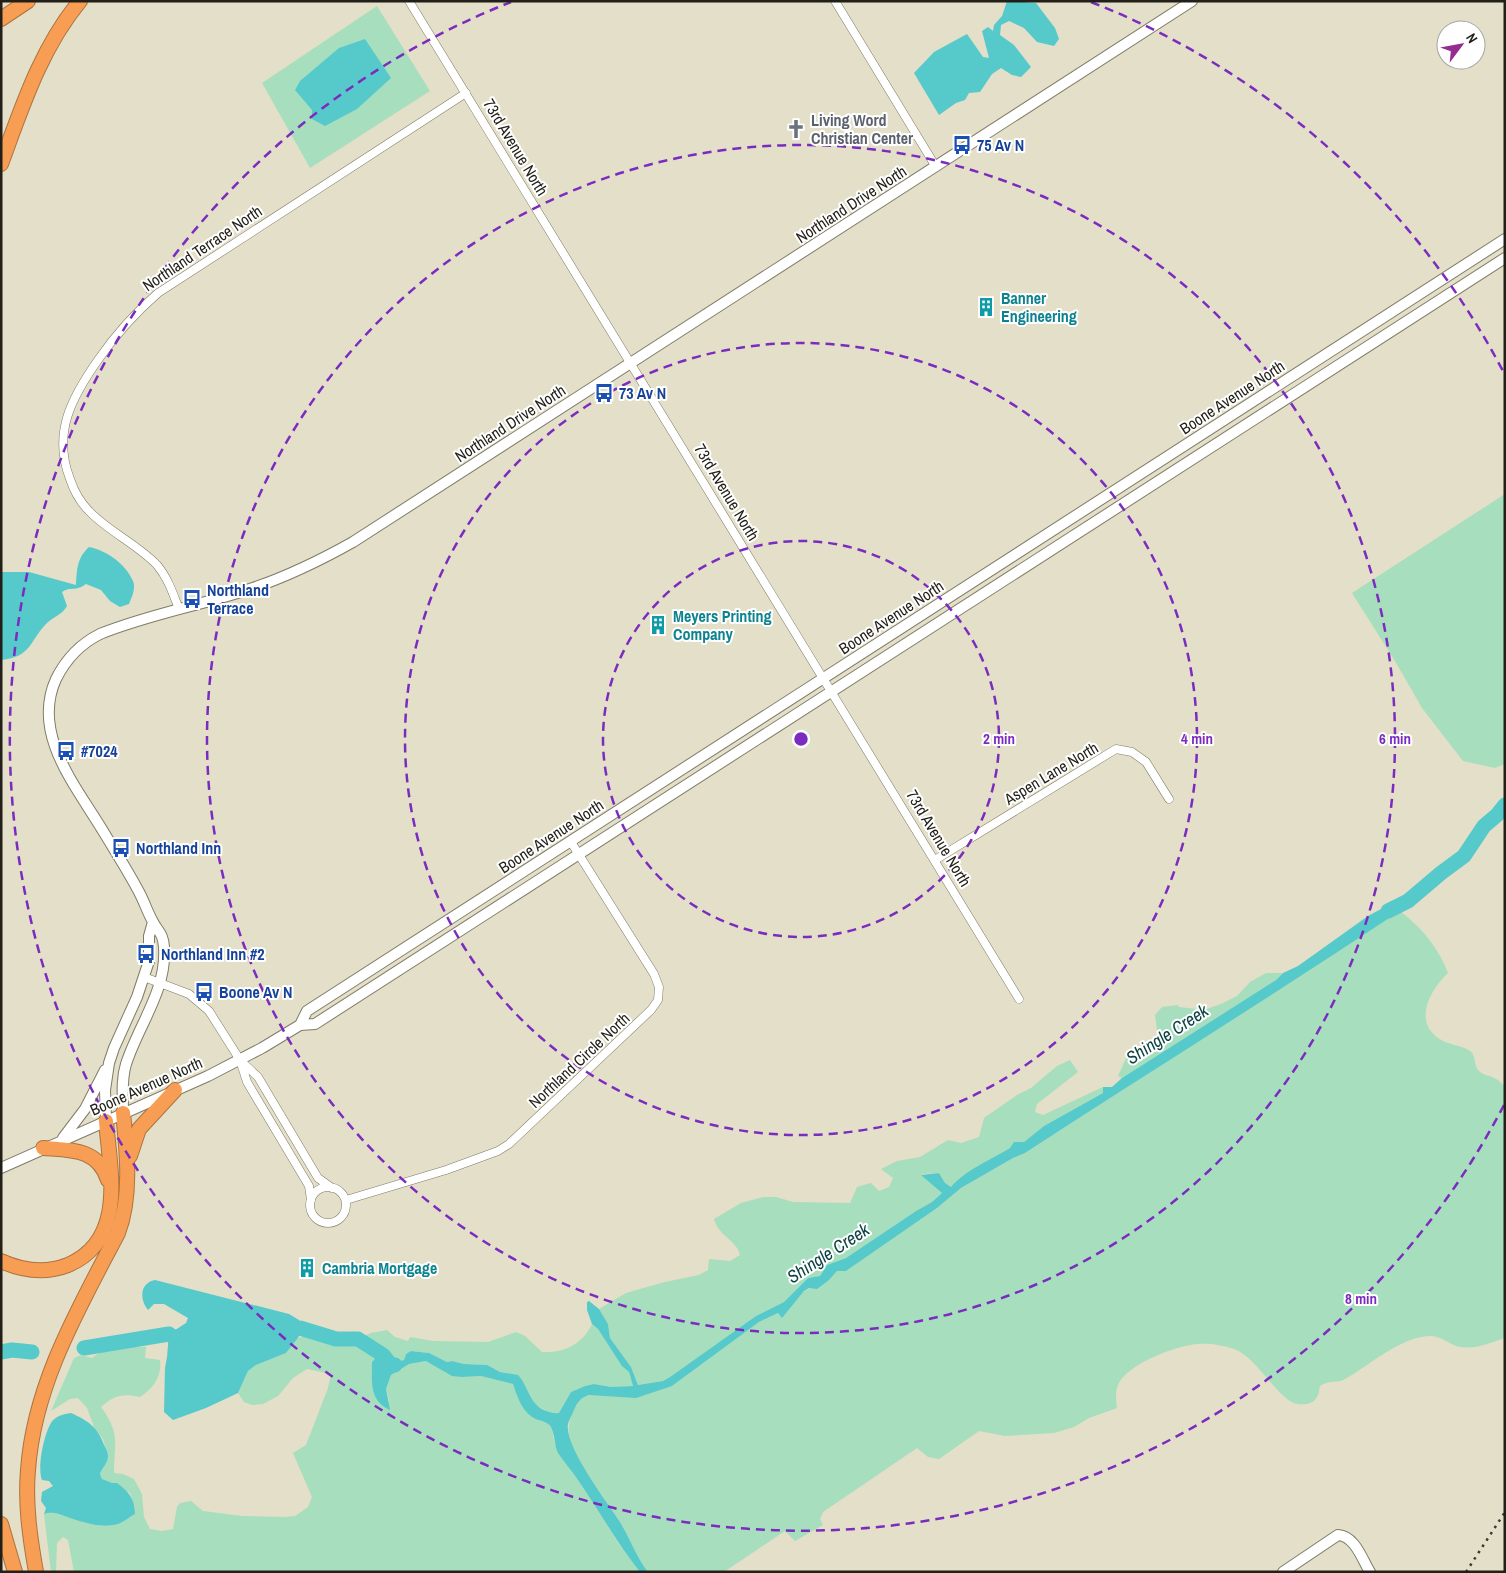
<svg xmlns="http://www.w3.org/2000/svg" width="1506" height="1573" viewBox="0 0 1506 1573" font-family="'Archivo Narrow',sans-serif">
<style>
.green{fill:#a7debe}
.water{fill:#56c9cb}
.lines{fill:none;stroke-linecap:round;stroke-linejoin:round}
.river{stroke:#56c9cb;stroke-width:15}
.minor-casing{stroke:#7f7c67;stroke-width:9}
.tertiary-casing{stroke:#7f7c67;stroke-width:12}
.motorway-casing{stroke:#ad723f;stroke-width:16}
.minor{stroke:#fff;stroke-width:8}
.tertiary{stroke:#fff;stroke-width:10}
.motorway{stroke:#f89e54;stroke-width:14}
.rail{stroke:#3b392f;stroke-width:2.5;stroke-dasharray:2.5 5;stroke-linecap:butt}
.ring{fill:none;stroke:#7b2cbf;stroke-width:2.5;stroke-dasharray:9 6}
.labels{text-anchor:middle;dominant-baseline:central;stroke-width:4;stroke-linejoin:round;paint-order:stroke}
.worship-label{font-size:16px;font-weight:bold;fill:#5b616d;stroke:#fff;text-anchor:start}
.transit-label{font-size:16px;font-weight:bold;fill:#164399;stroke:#fff;text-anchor:start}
.street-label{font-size:16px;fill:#211f17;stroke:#fff}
.culture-label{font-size:16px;font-weight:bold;fill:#0d838f;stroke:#fff;text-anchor:start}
.water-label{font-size:18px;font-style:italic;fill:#0e4344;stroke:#fff}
.centre{fill:#7b2cbf;stroke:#fff;stroke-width:2.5}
.ring-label{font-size:15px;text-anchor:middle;font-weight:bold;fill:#7b2cbf;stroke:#fff;stroke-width:4;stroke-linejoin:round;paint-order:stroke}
</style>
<rect width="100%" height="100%" fill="#e3dfc8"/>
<path class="green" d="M377 6 430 91 310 168 262 83Z
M1505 494V764L1495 768 1463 761 1422 708 1395 661 1352 593Z
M1400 911C1422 928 1438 947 1448 973 1431 989 1413 1020 1438 1038 1447 1045 1462 1045 1470 1051 1477 1056 1473 1066 1479 1071 1484 1076 1490 1075 1496 1079 1499 1080 1502 1084 1505 1086V1338C1489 1343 1473 1351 1456 1346 1449 1343 1439 1336 1431 1336 1401 1336 1370 1365 1345 1379 1337 1384 1330 1379 1320 1386 1319 1389 1319 1395 1317 1397 1313 1406 1297 1406 1290 1401 1273 1390 1253 1355 1234 1349 1222 1345 1210 1343 1197 1344 1175 1346 1127 1364 1118 1385 1115 1392 1116 1401 1117 1408L1089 1418 1074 1427 1054 1433 1005 1436 979 1431 939 1459 928 1457 917 1448 823 1512 820 1519 823 1525 795 1541 785 1531 724 1572H648C636 1558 631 1540 622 1525 608 1503 572 1457 569 1434 567 1421 574 1406 584 1396L672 1386 759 1322 778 1313 782 1317 804 1291 829 1280 837 1271H846L937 1208 961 1188 1013 1158 1025 1153Z
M1266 973H1283L1276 980 1122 1078 1118 1076 1127 1056 1148 1049 1158 1037 1155 1015 1162 1007 1177 1005 1179 1007 1204 1010 1221 1004 1237 996 1250 982Z
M1070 1060 1078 1072 1037 1104 1035 1112 1043 1115 1103 1087V1093L1044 1126 1024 1142 1010 1148 966 1174 956 1182 951 1187 945 1183 939 1173 921 1174 942 1193 932 1202 916 1211 846 1258 827 1265 820 1276 808 1278 784 1302 756 1316 670 1377 663 1381 638 1385 631 1367 610 1338 608 1324 599 1309 626 1293 665 1282 699 1275 708 1270 709 1259 730 1261 740 1255C736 1239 719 1237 714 1219L741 1203 763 1197H776L793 1202 850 1203 857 1187 871 1183 879 1191 889 1187 893 1178 881 1169 897 1161 920 1157 948 1140 961 1143 979 1137 984 1118 1017 1095 1031 1088 1057 1066Z
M592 1324 598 1329 622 1365 629 1372 633 1386 611 1387 594 1384 585 1386 571 1392 559 1414H554L539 1407 530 1399 527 1391 506 1373 500 1372 486 1365 464 1364 452 1361 447 1362 429 1353 412 1351 406 1354 404 1360 396 1362 383 1350 362 1337 371 1333 387 1330 395 1337 408 1341 410 1337 433 1341 488 1342 516 1332 525 1336 542 1352C564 1353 582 1345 592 1324Z
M307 1335 316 1341 356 1343 378 1356 372 1362 390 1405 386 1389 391 1375 409 1364 426 1361 462 1377 481 1376 513 1384 519 1400 533 1418 549 1424 552 1428 554 1441 558 1452 577 1478 619 1544 640 1572H74L68 1540 63 1537 57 1543 56 1572H51L44 1514C52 1511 59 1514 67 1517 82 1522 102 1529 118 1524 124 1522 129 1517 135 1514V1507L130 1493 102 1479 100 1474 106 1463 108 1456 103 1439 94 1427 87 1408 78 1398 70 1399 51 1411 74 1358 81 1355 92 1358 104 1349 123 1346 146 1347 145 1358 160 1360C162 1376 154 1388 140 1397 123 1393 114 1395 101 1407 121 1435 114 1442 114 1473L123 1474 134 1479 142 1494 144 1517 150 1529 162 1531 173 1529 177 1507 180 1503 191 1501 203 1511 242 1516 284 1517 295 1516 308 1507 312 1497 293 1453 306 1445 328 1388 331 1374 307 1369 293 1378 278 1396 263 1404 252 1405 244 1402 238 1393 248 1371 256 1365 286 1353 298 1338Z"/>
<path class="water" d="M1007 1 1036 3 1055 28 1059 39 1054 46 1037 42 1024 28 1009 21 1001 25 1000 35 1014 45 1031 67 1021 77 1012 75 1001 68 992 74 980 92 969 93 965 100 956 103 939 115 914 73 934 52 967 34 983 57 989 58 982 31 988 27 993 31 994 25 1002 16Z
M365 39 391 78 357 109 325 126 312 119V110L295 90 300 81 339 48Z
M89 547C107 551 125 563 133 581 136 588 132 597 129 604L120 607 110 601 101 590 86 584C75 592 71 586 62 592L67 606C62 615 53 617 46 624 29 642 31 657 1 660V572H29L76 585C77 569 77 558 89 547Z
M1396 901 1410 903 1400 911C1276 993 1150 1072 1025 1153L1013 1158 961 1188 937 1208 846 1271H837L829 1280 817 1289 809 1288 804 1291 782 1318 778 1313 759 1322 672 1386 636 1398 589 1395C581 1397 577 1403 574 1410 572 1415 569 1420 568 1424 564 1446 607 1502 620 1522 630 1538 636 1557 648 1572H640C617 1543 599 1511 578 1480 572 1471 564 1462 558 1453 554 1444 555 1435 551 1427 548 1421 537 1421 532 1417 521 1409 517 1396 513 1384L481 1376 462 1377 452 1376 426 1361 409 1364 391 1375 386 1389 390 1410C369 1401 372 1382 372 1362L383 1350 396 1362 404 1360 406 1354 411 1351 429 1353 447 1362 452 1361 464 1364 487 1365 500 1372 518 1375C529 1387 528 1402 544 1410 550 1412 553 1414 559 1413L571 1392 585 1386 594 1384 611 1387 633 1386 629 1372 622 1366 598 1329 592 1324 587 1310V1302L589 1301 599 1309 608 1324 610 1338 631 1367 638 1385 663 1381 670 1377 756 1316 784 1302 808 1278 820 1276 827 1265 846 1258 916 1211 932 1202 942 1193 921 1175 939 1173 945 1183 951 1187C964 1171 992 1159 1010 1148L1014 1142H1024L1044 1126 1103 1093V1087H1112L1122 1078 1276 980 1283 973 1298 966 1368 916Z
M155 1280 289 1314 299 1320 300 1328 298 1338 286 1353 256 1365 248 1371 238 1393 206 1408 173 1420 164 1412 165 1368 167 1357 169 1334 186 1323 188 1318 164 1304H154L148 1310C139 1299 140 1283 155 1280Z
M71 1413C87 1420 98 1427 104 1445 106 1448 108 1453 108 1456 108 1463 102 1468 100 1474L102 1479 112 1483H117C129 1492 135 1499 135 1514 129 1517 124 1522 118 1524 102 1529 82 1522 67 1517 59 1514 52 1511 44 1514L46 1508 41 1501 42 1492 53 1486 49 1481 42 1480C37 1468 44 1434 51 1423 55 1416 64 1414 71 1413Z"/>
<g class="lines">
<path class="river" d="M1388 911 1408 901 1441 873 1464 856 1484 826 1497 815 1505 805
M283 1334 300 1328 336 1339H358L383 1355 391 1365H395
M84 1348 169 1334 180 1342H186
M1 1352 12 1350 32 1352"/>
<g class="minor-casing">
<path id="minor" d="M409 1 1019 999
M835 1 936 167
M179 609C173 594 168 578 157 565 137 544 109 532 89 511 80 502 74 491 70 479 52 433 72 397 98 360 116 334 135 313 158 293L466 93
M935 860 1116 749 1132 752 1146 762 1169 799
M144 977 189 994 209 1011 240 1060 247 1082 309 1186 311 1200
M241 1061 258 1077 318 1178 332 1188
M310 1205a18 18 0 1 1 36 0a18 18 0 1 1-36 0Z
M346 1200 446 1170 498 1151 509 1144 651 1010 658 1000 659 987 654 974 571 842"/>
</g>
<g class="tertiary-casing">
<path id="tertiary" d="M300 1025 307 1011 1505 239
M123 1113C123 1097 121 1080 126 1064 139 1024 167 990 164 947 163 932 157 931 152 920 147 911 144 901 139 892 128 871 115 851 103 831 76 786 31 734 56 679 66 659 80 644 100 634 149 614 203 605 253 588 288 576 321 560 353 542L1192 1
M106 1121 105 1090 109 1063 114 1048 137 997 149 961V936L153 922
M63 1138 85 1109 105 1070
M1 1168 208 1076 262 1048 300 1025 315 1024 1505 258
M1283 1572 1338 1535C1355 1536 1362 1559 1370 1572"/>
</g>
<g class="motorway-casing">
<path id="motorway" d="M1 19 28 1
M1 164C22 107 41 48 80 1
M43 1148C70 1150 98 1148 108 1180
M130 1156 139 1129 175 1090
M1 1261C23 1271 45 1274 68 1265 127 1240 110 1171 106 1121
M1 1524 15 1572
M36 1572C30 1538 25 1504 28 1470 34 1384 79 1308 118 1233 132 1196 127 1152 123 1113"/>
</g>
<use href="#minor" class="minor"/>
<use href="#tertiary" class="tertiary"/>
<use href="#motorway" class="motorway"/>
<path class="rail" d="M1466 1572 1505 1512"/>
</g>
<g class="ring">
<circle cx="801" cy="739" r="198"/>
<circle cx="801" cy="739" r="396"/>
<circle cx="801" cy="739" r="594"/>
<path d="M1504 1105A792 792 0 1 1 511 2M1091 2A792 792 0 0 1 1504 373"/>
</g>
<defs>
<g id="church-bare" transform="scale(1.5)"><path d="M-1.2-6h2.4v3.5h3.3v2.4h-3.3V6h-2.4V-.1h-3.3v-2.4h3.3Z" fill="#6b7280" stroke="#fff" stroke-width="2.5" paint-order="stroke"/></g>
<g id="bus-bare" transform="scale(1.5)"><path d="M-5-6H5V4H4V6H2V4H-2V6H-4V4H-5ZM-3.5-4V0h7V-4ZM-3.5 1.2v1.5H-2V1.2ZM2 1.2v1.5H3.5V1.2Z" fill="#1a4fb4" stroke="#fff" stroke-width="2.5" paint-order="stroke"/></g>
<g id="building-bare" transform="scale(1.5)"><path d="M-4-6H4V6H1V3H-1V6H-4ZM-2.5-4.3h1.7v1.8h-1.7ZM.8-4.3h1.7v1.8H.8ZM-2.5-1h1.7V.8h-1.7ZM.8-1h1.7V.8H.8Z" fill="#0f9aa8" stroke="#fff" stroke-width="2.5" paint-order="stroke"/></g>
</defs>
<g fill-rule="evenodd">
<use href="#church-bare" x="796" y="129"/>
<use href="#bus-bare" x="962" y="145"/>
<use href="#building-bare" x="986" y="307"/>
<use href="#bus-bare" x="604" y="393"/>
<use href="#bus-bare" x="192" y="599"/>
<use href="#building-bare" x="658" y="625"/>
<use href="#bus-bare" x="66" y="751"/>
<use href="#bus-bare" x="121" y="848"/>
<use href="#bus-bare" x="146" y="954"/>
<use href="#bus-bare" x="204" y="992"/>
<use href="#building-bare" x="307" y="1268"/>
</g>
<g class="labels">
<g class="worship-label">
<text x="811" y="120">Living Word<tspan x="811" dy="18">Christian Center</tspan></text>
</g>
<g class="transit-label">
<text x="977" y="145">75 Av N</text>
<text x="619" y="393">73 Av N</text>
<text x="207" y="590">Northland<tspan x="207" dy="18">Terrace</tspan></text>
<text x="81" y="751">#7024</text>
<text x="136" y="848">Northland Inn</text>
<text x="161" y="954">Northland Inn #2</text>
<text x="219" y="992">Boone Av N</text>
</g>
<g class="street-label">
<text transform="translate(516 147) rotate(59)">73rd Avenue North</text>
<text transform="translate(851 204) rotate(-33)">Northland Drive North</text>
<text transform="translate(202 248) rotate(-34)">Northland Terrace North</text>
<text transform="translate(1232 397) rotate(-33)">Boone Avenue North</text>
<text transform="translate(510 423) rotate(-33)">Northland Drive North</text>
<text transform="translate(727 492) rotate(59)">73rd Avenue North</text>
<text transform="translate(891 617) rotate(-33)">Boone Avenue North</text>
<text transform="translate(1051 773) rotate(-31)">Aspen Lane North</text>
<text transform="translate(551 836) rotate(-33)">Boone Avenue North</text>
<text transform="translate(939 838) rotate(59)">73rd Avenue North</text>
<text transform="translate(579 1060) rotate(-43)">Northland Circle North</text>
<text transform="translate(146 1086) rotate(-24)">Boone Avenue North</text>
</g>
<g class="culture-label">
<text x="1001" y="298">Banner<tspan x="1001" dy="18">Engineering</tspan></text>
<text x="673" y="616">Meyers Printing<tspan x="673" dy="18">Company</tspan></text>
<text x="322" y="1268">Cambria Mortgage</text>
</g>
<g class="water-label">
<text transform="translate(1167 1034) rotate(-33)">Shingle Creek</text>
<text transform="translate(828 1253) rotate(-33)">Shingle Creek</text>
</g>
</g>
<circle cx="801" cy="739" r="8" class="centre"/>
<g class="ring-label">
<text x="999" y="744">2 min</text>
<text x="1197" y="744">4 min</text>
<text x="1395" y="744">6 min</text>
<text x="1361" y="1304">8 min</text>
</g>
<rect width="1506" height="1573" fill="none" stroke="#211f17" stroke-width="5"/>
<g transform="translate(1461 45) rotate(58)"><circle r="24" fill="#ffffff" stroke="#a6a5a2"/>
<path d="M0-4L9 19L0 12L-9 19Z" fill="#952c8f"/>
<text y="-8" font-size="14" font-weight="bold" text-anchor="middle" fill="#211f17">N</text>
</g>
</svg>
